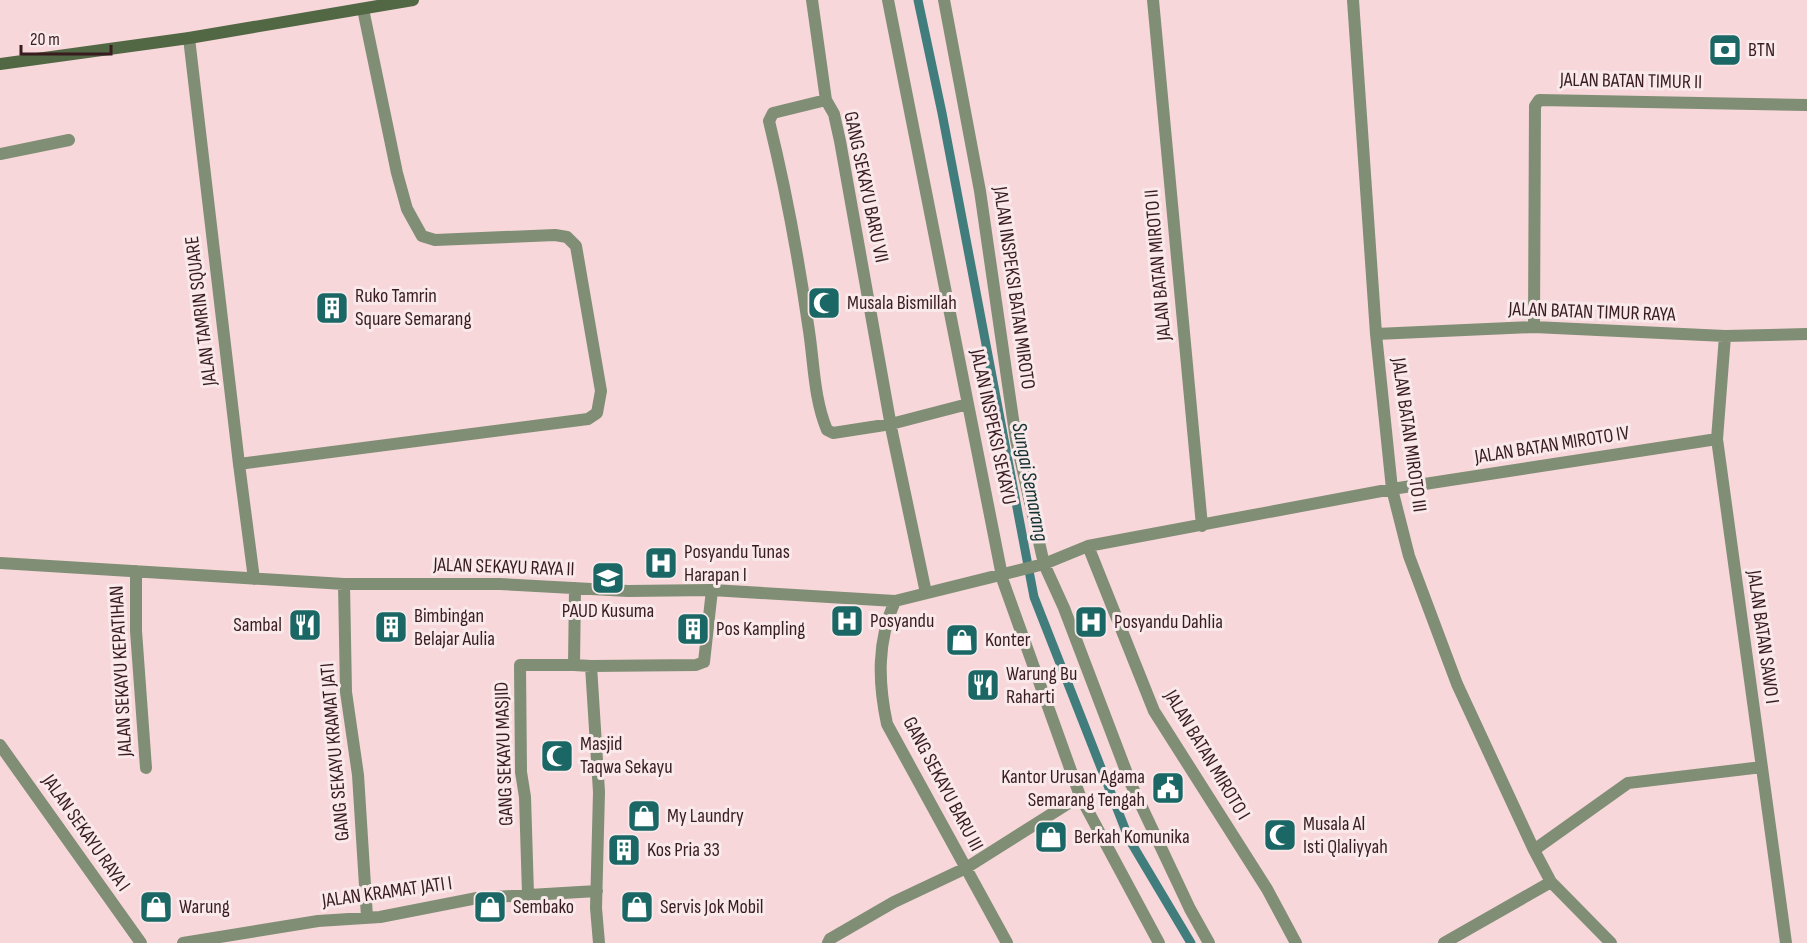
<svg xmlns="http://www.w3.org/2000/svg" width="1807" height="943" viewBox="0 0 1807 943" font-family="'Sofia Sans Condensed',sans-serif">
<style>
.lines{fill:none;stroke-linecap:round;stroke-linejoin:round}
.stream{stroke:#407d7c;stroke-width:9}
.service{stroke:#808e75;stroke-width:12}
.minor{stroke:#808e75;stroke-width:12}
.secondary{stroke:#526743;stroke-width:12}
.labels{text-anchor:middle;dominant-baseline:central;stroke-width:6;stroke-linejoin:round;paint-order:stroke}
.poi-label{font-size:20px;fill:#381c20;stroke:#f9e9ea;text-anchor:start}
.street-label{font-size:20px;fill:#381c20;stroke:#f9e9ea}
.water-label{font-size:21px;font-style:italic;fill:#102f2e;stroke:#f9e9ea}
</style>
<rect width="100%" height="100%" fill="#f7d7da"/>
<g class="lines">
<path class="stream" d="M918 0 942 113 1034 597 1129 839 1191 943"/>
<path class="service" d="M189 38 239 464 588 419 597 413 601 391 576 246 567 237 555 235 435 240 422 236 407 209 397 173 363 9
M0 154 69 140"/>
<path class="minor" d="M812 0 826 100 834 114 840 141 892 432 926 593
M888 0 1003 581 1080 796 1159 943
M944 0 980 191 1016 440 1044 564 1064 608 1131 784 1190 909 1209 943
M1153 0 1202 526
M1353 0 1376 334 1392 489 1409 556 1457 684 1534 850 1551 882 1611 943
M826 100 773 113 769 121C786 190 799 261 809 331 814 364 814 399 827 430L833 433 891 424 968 404
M1534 327 1535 106 1539 100 1807 105
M1376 334 1534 327 1725 336 1807 334
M1725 336 1717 439 1786 943
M239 464 254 579
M1088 546 1154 711 1267 889 1296 943
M0 563 344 584H500L628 591 712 590 895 601 1044 564 1088 546 1392 489 1717 439
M136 571V631L146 768
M344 584 346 692 358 775 367 917
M575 588 574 665 591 666 599 792 596 908 599 943
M895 601C877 641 878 682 887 724L1007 943
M591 666 696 665 704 662 712 590
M0 745 141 943
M1534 850 1628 783 1762 767
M528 894 525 797 521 772 520 665H574
M183 943 318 921 380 917 477 898 597 891
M828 943 830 939 894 902 966 868 1080 796
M1444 943 1551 882"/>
<path class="secondary" d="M0 64 189 38 413 0"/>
</g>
<defs>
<g id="bank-square" transform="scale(1.725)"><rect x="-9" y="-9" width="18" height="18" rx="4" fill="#1a6765" stroke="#f9e9ea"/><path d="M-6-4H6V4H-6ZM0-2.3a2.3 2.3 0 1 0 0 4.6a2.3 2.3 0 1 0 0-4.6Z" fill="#fff"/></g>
<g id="mosque-square" transform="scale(1.725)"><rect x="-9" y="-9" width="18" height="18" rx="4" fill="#1a6765" stroke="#f9e9ea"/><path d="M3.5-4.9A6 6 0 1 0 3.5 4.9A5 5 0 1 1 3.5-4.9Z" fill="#fff"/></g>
<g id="building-square" transform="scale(1.725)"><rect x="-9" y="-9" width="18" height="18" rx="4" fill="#1a6765" stroke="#f9e9ea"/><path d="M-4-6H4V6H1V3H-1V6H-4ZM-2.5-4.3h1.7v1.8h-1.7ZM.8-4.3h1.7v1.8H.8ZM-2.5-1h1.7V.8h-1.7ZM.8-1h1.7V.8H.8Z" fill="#fff"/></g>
<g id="hospital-square" transform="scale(1.725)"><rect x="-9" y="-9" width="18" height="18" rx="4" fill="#1a6765" stroke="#f9e9ea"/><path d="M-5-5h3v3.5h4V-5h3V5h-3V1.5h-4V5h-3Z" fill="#fff"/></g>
<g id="school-square" transform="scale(1.725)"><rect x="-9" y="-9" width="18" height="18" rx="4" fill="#1a6765" stroke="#f9e9ea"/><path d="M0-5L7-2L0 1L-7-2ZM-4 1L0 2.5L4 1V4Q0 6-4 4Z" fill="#fff"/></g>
<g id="restaurant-square" transform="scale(1.725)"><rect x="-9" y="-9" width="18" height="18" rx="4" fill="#1a6765" stroke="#f9e9ea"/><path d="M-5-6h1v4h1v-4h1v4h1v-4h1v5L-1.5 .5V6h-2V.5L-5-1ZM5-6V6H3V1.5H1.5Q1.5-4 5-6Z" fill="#fff"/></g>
<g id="shop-square" transform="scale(1.725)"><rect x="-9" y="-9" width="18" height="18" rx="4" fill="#1a6765" stroke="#f9e9ea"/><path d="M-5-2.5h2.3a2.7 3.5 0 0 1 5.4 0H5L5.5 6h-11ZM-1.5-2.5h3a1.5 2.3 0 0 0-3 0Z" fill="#fff"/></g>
<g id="civic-square" transform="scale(1.725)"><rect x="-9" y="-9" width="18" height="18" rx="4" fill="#1a6765" stroke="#f9e9ea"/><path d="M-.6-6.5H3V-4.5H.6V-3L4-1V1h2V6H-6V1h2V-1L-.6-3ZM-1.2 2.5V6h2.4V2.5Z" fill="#fff"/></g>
</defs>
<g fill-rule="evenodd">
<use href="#bank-square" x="1725" y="50"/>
<use href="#mosque-square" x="824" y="303"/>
<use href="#building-square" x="332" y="308"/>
<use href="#hospital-square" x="661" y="563"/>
<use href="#school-square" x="608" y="578"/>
<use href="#hospital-square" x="847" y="621"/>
<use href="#hospital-square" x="1091" y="622"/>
<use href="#restaurant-square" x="305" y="625"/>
<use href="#building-square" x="391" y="627"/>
<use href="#building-square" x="693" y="629"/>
<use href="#shop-square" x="962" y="640"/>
<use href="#restaurant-square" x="983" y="685"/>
<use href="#mosque-square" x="557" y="756"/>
<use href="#civic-square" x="1168" y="788"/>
<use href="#shop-square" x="644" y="816"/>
<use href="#mosque-square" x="1280" y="835"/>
<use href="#shop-square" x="1051" y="837"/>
<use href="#building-square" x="624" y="850"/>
<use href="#shop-square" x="156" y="907"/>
<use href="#shop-square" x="490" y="907"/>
<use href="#shop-square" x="637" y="907"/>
</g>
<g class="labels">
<g class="poi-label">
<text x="1748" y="50">BTN</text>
<text x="355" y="296">Ruko Tamrin<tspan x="355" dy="23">Square Semarang</tspan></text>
<text x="847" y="303">Musala Bismillah</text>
<text x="684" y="552">Posyandu Tunas<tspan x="684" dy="23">Harapan I</tspan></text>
<text x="608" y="611" text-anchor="middle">PAUD Kusuma</text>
<text x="414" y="616">Bimbingan<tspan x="414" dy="23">Belajar Aulia</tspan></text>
<text x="870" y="621">Posyandu</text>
<text x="1114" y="622">Posyandu Dahlia</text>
<text x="282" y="625" text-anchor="end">Sambal</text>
<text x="716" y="629">Pos Kampling</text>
<text x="985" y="640">Konter</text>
<text x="1006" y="674">Warung Bu<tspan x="1006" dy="23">Raharti</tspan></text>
<text x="580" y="744">Masjid<tspan x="580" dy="23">Taqwa Sekayu</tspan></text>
<text x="1145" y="777" text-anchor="end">Kantor Urusan Agama<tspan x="1145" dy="23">Semarang Tengah</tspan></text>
<text x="667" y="816">My Laundry</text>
<text x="1303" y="824">Musala Al<tspan x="1303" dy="23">Isti Qlaliyyah</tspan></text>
<text x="1074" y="837">Berkah Komunika</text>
<text x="647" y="850">Kos Pria 33</text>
<text x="179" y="907">Warung</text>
<text x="513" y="907">Sembako</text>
<text x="660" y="907">Servis Jok Mobil</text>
</g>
<g class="street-label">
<text transform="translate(1631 81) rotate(1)">JALAN BATAN TIMUR II</text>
<text transform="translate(866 187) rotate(78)">GANG SEKAYU BARU VII</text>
<text transform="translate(1158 265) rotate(-95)">JALAN BATAN MIROTO II</text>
<text transform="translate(1014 288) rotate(82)">JALAN INSPEKSI BATAN MIROTO</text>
<text transform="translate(201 311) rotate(-97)">JALAN TAMRIN SQUARE</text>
<text transform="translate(1592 312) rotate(2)">JALAN BATAN TIMUR RAYA</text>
<text transform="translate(993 427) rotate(78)">JALAN INSPEKSI SEKAYU</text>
<text transform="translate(1409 435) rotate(82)">JALAN BATAN MIROTO III</text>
<text transform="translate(1552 445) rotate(-9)">JALAN BATAN MIROTO IV</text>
<text transform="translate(504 567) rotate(2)">JALAN SEKAYU RAYA II</text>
<text transform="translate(1763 637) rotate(82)">JALAN BATAN SAWO I</text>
<text transform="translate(121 671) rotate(-93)">JALAN SEKAYU KEPATIHAN</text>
<text transform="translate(335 752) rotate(-95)">GANG SEKAYU KRAMAT JATI</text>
<text transform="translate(504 754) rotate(-92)">GANG SEKAYU MASJID</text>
<text transform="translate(1207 755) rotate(59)">JALAN BATAN MIROTO I</text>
<text transform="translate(943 784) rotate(62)">GANG SEKAYU BARU III</text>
<text transform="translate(86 833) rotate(55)">JALAN SEKAYU RAYA I</text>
<text transform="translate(387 892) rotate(-8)">JALAN KRAMAT JATI I</text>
</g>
<g class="water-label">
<text transform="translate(1030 482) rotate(79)">Sungai Semarang</text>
</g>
</g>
<path d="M21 45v9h90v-9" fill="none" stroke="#381c20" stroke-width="3"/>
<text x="30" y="45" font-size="18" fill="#381c20" stroke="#f9e9ea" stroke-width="4.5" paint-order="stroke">20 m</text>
</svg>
